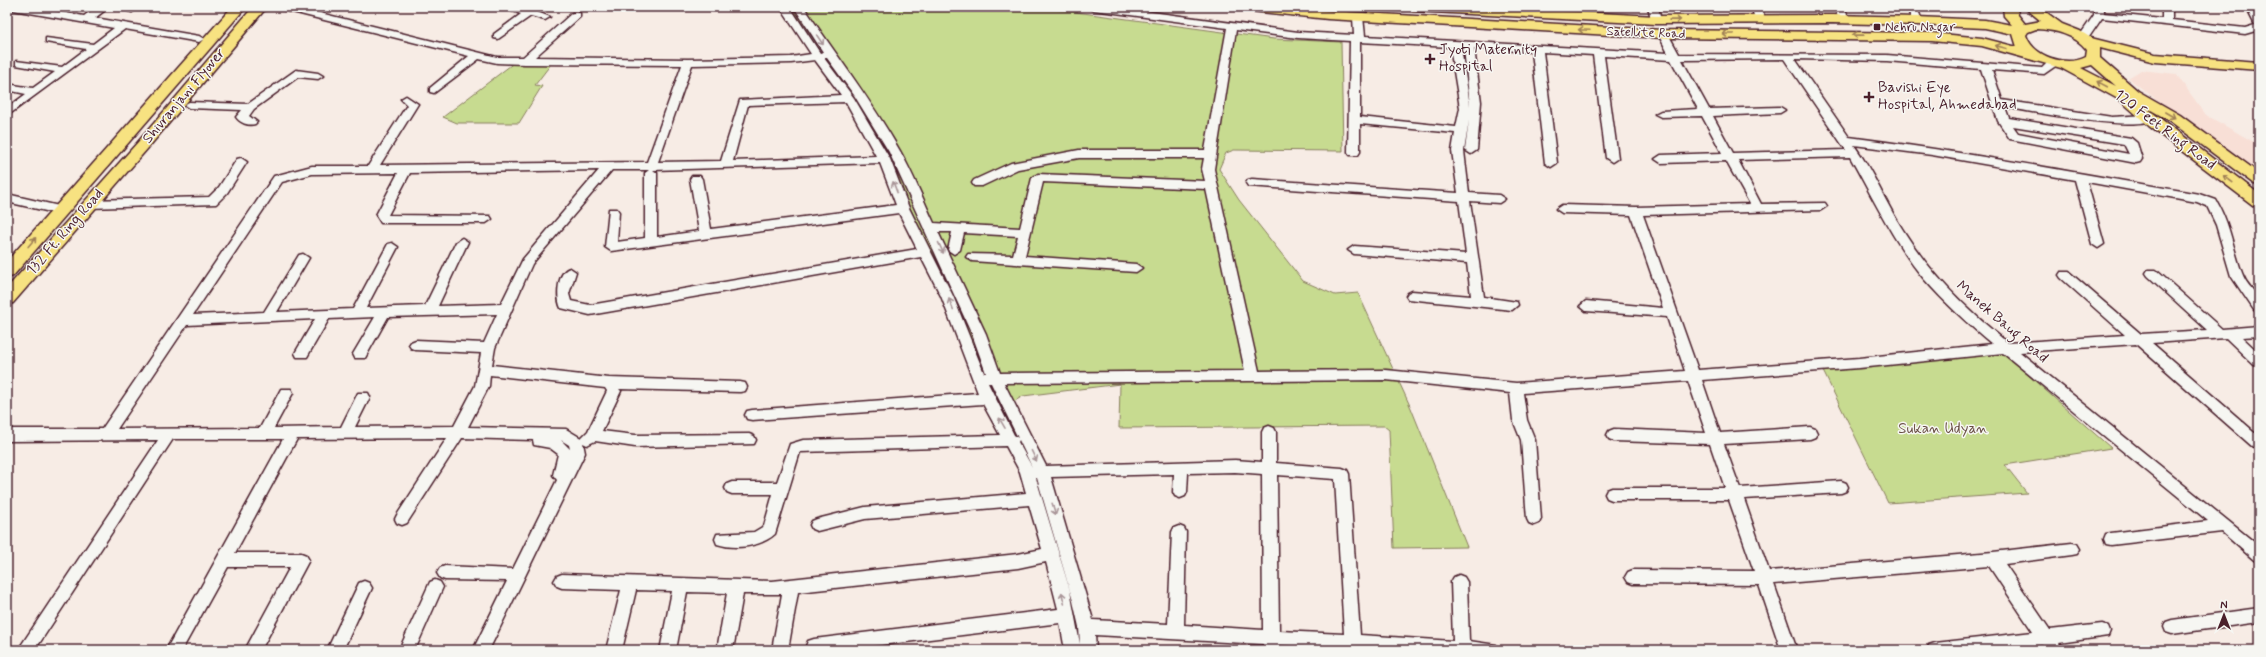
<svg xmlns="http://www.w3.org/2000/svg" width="2266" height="657" viewBox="0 0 2266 657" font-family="Mynerve,sans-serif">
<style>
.built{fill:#f8dfd6}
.green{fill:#c7db90;stroke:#887d5e}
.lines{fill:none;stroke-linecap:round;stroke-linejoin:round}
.minor-casing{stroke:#4a1f2b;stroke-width:3}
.major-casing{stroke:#4a1f2b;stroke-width:3}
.minor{fill:#f6f6f2;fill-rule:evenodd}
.major{fill:#f7e281;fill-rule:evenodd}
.oneway{stroke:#a08056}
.oneway2{stroke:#a99598}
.poi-dot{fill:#4a1f2b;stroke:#f6f6f2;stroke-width:1.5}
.labels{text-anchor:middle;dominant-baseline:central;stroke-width:3;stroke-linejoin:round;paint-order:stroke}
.far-poi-label{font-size:13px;fill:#4a1f2b;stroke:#f6f6f2;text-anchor:start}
.far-street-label{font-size:13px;fill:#4a1f2b;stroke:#f6f6f2}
.poi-label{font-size:15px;fill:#4a1f2b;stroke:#f6f6f2;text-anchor:start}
.street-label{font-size:15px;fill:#4a1f2b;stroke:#f6f6f2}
.park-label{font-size:15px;fill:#694e44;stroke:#f6f6f2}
</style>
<rect width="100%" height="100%" fill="#f7ece5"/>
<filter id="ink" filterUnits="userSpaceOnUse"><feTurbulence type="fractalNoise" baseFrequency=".025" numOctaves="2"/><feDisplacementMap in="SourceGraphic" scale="8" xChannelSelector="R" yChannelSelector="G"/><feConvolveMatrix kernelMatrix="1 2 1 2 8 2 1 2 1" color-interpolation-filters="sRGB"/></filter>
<g filter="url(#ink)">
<path class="built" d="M2141 70 2176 74 2206 115 2259 145V176L2128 78Z"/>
<path class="green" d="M791 7H1039L1274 39 1341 42 1343 151 1234 150 1226 153 1219 169 1239 200 1303 281 1335 295 1358 293 1411 408 1467 547 1394 548 1389 430 1384 426 1119 428 1120 384 1023 396 1010 404 997 403 872 122Z
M515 62 551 64 535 85 542 86 519 123H457L443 117Z
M2002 352 2111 448 2005 465 2027 493 1888 503 1823 371Z"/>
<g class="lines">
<g class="minor-casing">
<path id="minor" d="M8 7H31L84 16 96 7H104V11L95 18 199 36 204 39 199 42 125 29 7 116V108L26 94 7 90V84L33 88 55 72 16 65V61L62 67 86 49 46 42V38L93 44 114 28 13 10Z
M128 7H139L132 12 128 11Z
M279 7H296L497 57H523L572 13H580V17L535 57 688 59 791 57 811 54 780 7H790L820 53 823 52 794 7H804C836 55 872 101 900 151 913 174 923 199 934 223L1020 228 1032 178 1038 174 1205 181 1202 169 1204 158H1079L1018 169 982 186H974L972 183 974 180 1011 163 1079 150H1205L1227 28 1093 10 1088 7H1115L1298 32 1354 35 1353 17 1358 14 1363 17 1365 36 1668 53 1658 34 1659 32H1667L1679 54 1887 55 2042 68 2049 61H2057V65L2044 74 1992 70 2002 100 2112 117 2148 115 2154 118C2142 134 2027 111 2005 107L2009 118 2131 138 2137 143 2142 159 2140 162 2136 163 2010 139 1998 121 1981 69 1887 61 1795 59 1849 137C1967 152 2082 174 2199 194L2216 200C2230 223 2233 249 2242 273 2249 292 2259 287 2259 312L2254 310 2231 276 2216 225 2207 206 2197 202 2087 182 2104 244 2098 248 2092 244 2075 180 1932 155 1854 145C1873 171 1885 202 1903 230 1932 276 1966 309 2008 343L2125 335 2061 278 2059 275 2061 272H2069L2141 334 2207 330 2148 276 2146 273 2148 270H2156L2222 329 2259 326V336L2242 337 2259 353V366L2254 365 2226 338 2152 343 2259 436V450L2254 448 2136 344 2020 352 2259 546V562L2254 560 2222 532 2111 545 2106 544 2104 539 2106 534 2111 533 2208 521 2003 353 1859 368 1702 380 1720 433 1810 427 1815 429 1817 433 1815 437 1810 439 1724 444 1740 488 1841 481 1846 483 1848 487 1846 491 1841 493 1744 499 1769 571 1993 552 2072 543 2077 544 2080 549 2077 554 2072 555 2005 564 2050 630 2102 624 2108 626 2110 631 2108 636 2059 643 2063 650H2046L2042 645 1999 650H1927L1929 645 1935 643 2033 632 1989 566 1774 584 1797 650H1781L1759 585 1633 584 1628 582 1625 577 1628 572 1633 570 1754 571 1729 500H1612L1607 498 1605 494 1607 490 1612 488H1725L1710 444 1614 441 1609 439 1607 435 1609 431 1614 429 1706 433 1688 381 1523 393 1527 420 1535 440 1541 519 1539 523 1534 525 1529 523 1527 519 1521 440 1513 420 1510 393 1386 380 1004 383 1046 466 1235 460 1262 462V432L1264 428 1269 426 1274 428 1276 432V463L1342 468 1347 470 1349 474 1360 635 1453 641 1451 582 1454 577 1459 575 1464 577 1467 582 1469 641 1496 645 1498 650H1345L1279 645V650H1263V644L1095 635 1096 650H1065L1060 623 841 650H808L806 646 808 641 814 639 1058 609 1046 562 1018 568 798 592 788 650H772L782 594H743L733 650H717L727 593 687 592 676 650H660L672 591 636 590 622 650H606L621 590 562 588 557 586 554 581 557 576 562 574 772 581 1018 554 1042 549 1029 505 865 519 817 531 812 529 810 525 812 521 817 519 865 507 1026 493 1020 472 1006 446 800 452 775 534C761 547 735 550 717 544L715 539 717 534 754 532 764 526 773 494H732L727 492 725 488 727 484 732 482H777L790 444 803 440 1000 435 983 404 752 420 747 419 745 415 747 411 752 410 978 393 941 296 921 257 590 315 561 308C556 298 557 271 570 268L576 272 569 294 571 301 590 305 917 249 899 213 611 251 605 247 609 209H617L619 212 617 242 645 238V173L649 170H612L532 264 495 348 492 365 609 378 740 382 745 383 747 387 745 391 740 392 619 389 621 391 602 431 635 435 749 434 754 436 756 440 754 444 635 447 595 441 587 445 583 443 585 453 489 650H473L507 581 445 580 440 578 437 573 440 568 445 566 513 569 557 480 553 475 558 454 550 448 534 445 533 440 462 438 407 523 402 525 397 523 395 519 397 515 447 438 297 439 235 553H301L306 555 309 560 261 650H245L290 567H228L182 650H166L283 439H173L35 650H18L158 440 7 441V429H102L274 176 312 166H368L407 105 401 99 406 96 418 104 380 165 647 162 682 65 525 64 497 63 479 59 434 93 430 92V88L469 56 280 9ZM1236 30 1298 38 1350 41 1348 152 1350 155H1358L1360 152V124L1455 133 1452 151 1458 193 1252 179 1248 180 1246 183 1248 186 1459 201 1466 254 1354 246 1348 250 1354 254 1467 263 1471 296 1412 291 1408 293 1406 296 1408 299 1512 310 1518 305 1517 302 1484 297 1470 201 1499 203 1505 199 1499 195 1469 193 1464 151 1469 120 1465 150 1471 154 1477 150 1481 102 1474 48 1532 52 1545 163 1551 167 1557 163 1543 52 1593 55 1606 158 1612 162 1618 158 1604 56 1671 60 1698 109 1661 111 1655 114 1661 117 1702 116 1722 153 1661 155 1655 159 1661 163 1726 161 1750 204 1636 207 1562 205 1556 209 1562 213 1631 215 1663 308 1586 301 1580 306 1586 311 1667 317 1685 371 1516 383 1386 370 1259 371 1214 169ZM1360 42 1450 47 1460 108 1456 127 1360 117ZM1461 48H1464L1470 106ZM824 58H827L854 95 889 152 972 334 986 373H984L953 296 909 208 890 159 854 98ZM1784 59 1841 143 1846 150 1733 153 1713 116 1780 113 1785 110 1780 107 1709 109 1682 60ZM815 60 841 95 740 100 721 161 658 162 692 65 791 63ZM846 102 876 156 733 161 748 105ZM2013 126 2124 144 2129 154 2018 133ZM1850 157C1873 198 1894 243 1924 279 1945 303 1968 324 1992 344L1859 358 1698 370 1643 215 1821 210 1827 206 1825 203 1761 204 1738 160ZM880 163 896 205 711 229 702 179 700 176H692L690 179 699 231 657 237V173L653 170ZM599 170 523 259 501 304 438 306 468 242 462 238 456 242 425 306 366 308 398 247 392 243 388 244 353 309 277 312 309 258 303 254 299 255 264 312 193 315 282 182 312 174 398 173 376 215 381 223H486L492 219 490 216 388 215 410 173ZM1043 182 1206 189 1245 371 1000 373 986 334 938 232H952L948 250 954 254 960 250 964 233 1018 236 1013 255 968 254 966 257 972 261 1136 272 1142 268 1136 264 1025 256ZM497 314 484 343 416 340 411 342 409 345 411 348 416 350 481 353 475 386 454 426 355 427 370 397 368 393H358L341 427 274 428 293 393 291 389H281L260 428 117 429 187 325 315 319 295 353 297 357H307L329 319 375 317 353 354 355 358H365L388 317ZM490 375 605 388 607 391 588 431 581 438 566 429 468 427 489 386ZM988 383H991L1018 438 1014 435ZM561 440 569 445 570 449ZM1019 440 1032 467 1018 442ZM1235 472 1262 474 1263 630 1184 625 1186 532 1184 528 1179 526 1174 528 1172 532 1168 624 1093 620 1051 477 1174 474 1173 492 1175 496 1180 498 1185 496 1187 492 1188 473ZM1277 475 1335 479 1344 634 1279 631ZM1036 478H1037L1073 601 1079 627 1080 644 1070 591Z
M501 7 527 9 531 7H542L537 12 550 17 545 20 531 16 498 39 494 38V34L521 14Z
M1648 7H1658L1661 20 1660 22H1652Z
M1751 7H1761L1765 19 1764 21H1756Z
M1835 7H1845L1848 19 1847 21H1839Z
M1907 7H1917L1922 21 1921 23H1913Z
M2094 7H2104V13L2162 19V7H2172V20L2245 28 2255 25 2249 13 2243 7H2254L2259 13V30L2245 34 2102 18 2087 40H2079L2078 38 2094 15Z
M296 70 318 73 323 76 318 79 298 77 254 109 249 116 257 122 255 124C248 126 240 123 236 117L242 110 189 108 184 105 189 102 248 104Z
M241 158 247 162 227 193 216 204 89 208 83 204 89 200 209 197 219 187 237 159Z
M7 194 59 206 65 210 59 214 7 202Z
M435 580 440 582 443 587 415 650H399L430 582Z
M364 581 369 583 372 588 343 650H327L359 583Z
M2259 608V622L2172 634 2166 632 2164 627 2166 622 2172 620Z"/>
</g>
<g class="major-casing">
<path id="major" d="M232 7H246L13 276 7 278V261Z
M253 7H267L148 148 13 303 7 305V288L138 142Z
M1244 7H1289L1328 11 1663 30 1932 33 1982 38 2017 47 2013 34 1985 28 1917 25 1833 23 1656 24 1413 11 1406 7H1487L1656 16 1833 15 1917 17 1985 20 2012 25 2004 16 2003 7H2017L2018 15 2025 24 2041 21 2024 7H2039L2062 24 2080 31 2091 38 2155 54 2259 62V70L2155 62 2100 48V58L2138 91 2180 115 2259 173V185L2254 184 2170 121 2144 106 2259 194V207L2254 206 2149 126 2120 100 2061 68 1982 46 1932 41 1663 38 1328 19 1251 11ZM2036 29C2055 30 2074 34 2087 50L2086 57C2066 67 2033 57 2026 35L2028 32ZM2092 65 2116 86 2081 68Z"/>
</g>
<use href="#minor" class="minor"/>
<use href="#major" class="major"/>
</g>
<defs><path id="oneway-shaft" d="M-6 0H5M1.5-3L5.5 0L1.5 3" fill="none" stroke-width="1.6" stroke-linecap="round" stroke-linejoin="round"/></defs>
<g class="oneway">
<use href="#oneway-shaft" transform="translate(1675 20) rotate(-1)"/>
<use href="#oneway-shaft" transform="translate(1584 30) rotate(-177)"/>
<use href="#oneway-shaft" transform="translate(1728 34) rotate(180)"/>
<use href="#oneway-shaft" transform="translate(1858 35) rotate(-179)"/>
<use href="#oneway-shaft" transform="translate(2001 47) rotate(-165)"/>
<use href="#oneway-shaft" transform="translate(2102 84) rotate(-152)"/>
<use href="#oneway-shaft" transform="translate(2170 115) rotate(30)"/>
<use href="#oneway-shaft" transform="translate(2228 179) rotate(-143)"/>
<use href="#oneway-shaft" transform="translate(32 242) rotate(-50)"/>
</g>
<g class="oneway2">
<use href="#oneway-shaft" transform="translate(820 40) rotate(56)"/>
<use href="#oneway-shaft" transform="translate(895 187) rotate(-111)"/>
<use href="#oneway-shaft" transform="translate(941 248) rotate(65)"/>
<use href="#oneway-shaft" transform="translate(951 304) rotate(-112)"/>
<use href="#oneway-shaft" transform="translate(1002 423) rotate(-120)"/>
<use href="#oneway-shaft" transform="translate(1034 456) rotate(64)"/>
<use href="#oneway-shaft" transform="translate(1054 509) rotate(72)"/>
<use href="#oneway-shaft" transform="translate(1063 598) rotate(-103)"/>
</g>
</g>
<g class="poi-dot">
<rect x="1873" y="23" width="8" height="8" rx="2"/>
<path d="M1428 53h4v4h4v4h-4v4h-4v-4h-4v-4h4z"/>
<path d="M1867 91h4v4h4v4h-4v4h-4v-4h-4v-4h4z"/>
</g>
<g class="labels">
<g class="far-poi-label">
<text x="1885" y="27">Nehru Nagar</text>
</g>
<g class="far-street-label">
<text transform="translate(1646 33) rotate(2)">Satellite Road</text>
</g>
<g class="poi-label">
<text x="1439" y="50">Jyoti Maternity<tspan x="1439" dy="17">Hospital</tspan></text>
<text x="1878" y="88">Bavishi Eye<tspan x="1878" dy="17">Hospital, Ahmedabad</tspan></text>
</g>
<g class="street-label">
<text transform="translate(184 96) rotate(-50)">Shivranjani Flyover</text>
<text transform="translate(2165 130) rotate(37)">120 Feet Ring Road</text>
<text transform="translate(65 232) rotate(-49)">132 Ft. Ring Road</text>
<text transform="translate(2002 322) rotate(41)">Manek Baug Road</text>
</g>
<g class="park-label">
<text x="1943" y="429">Sukan Udyan</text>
</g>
</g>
<rect width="2266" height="657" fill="none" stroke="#f6f6f2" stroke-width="24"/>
<rect x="12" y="12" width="2242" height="633" fill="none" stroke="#4a1f2b" stroke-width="1.5" filter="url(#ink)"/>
<g transform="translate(2224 615)" stroke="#f6f6f2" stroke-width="3" paint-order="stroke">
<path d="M0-3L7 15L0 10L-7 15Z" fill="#4a1f2b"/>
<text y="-6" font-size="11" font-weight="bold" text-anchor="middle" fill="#4a1f2b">N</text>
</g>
</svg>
